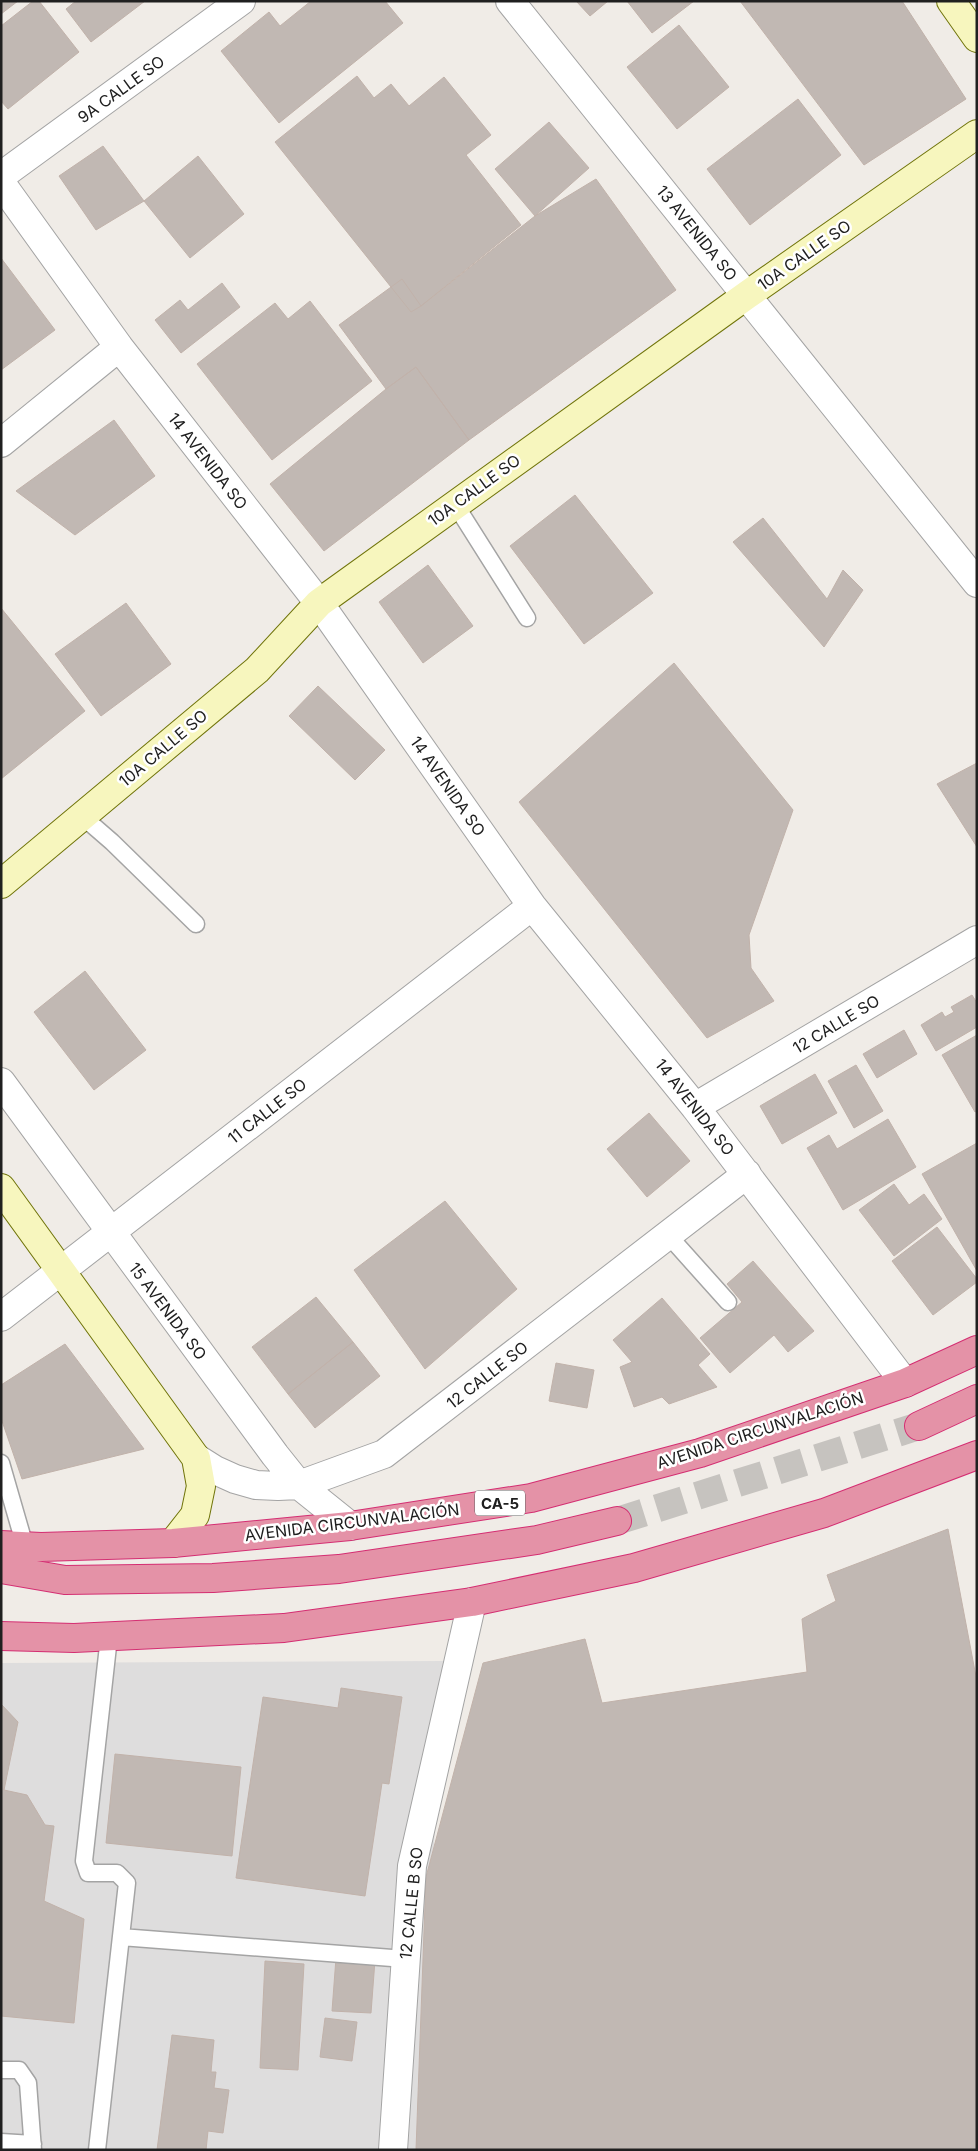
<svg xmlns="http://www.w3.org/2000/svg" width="978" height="2151" viewBox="0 0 978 2151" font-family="Inter,sans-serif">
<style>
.residential{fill:#dedddd}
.building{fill:#c1b8b3;stroke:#c1b2aa}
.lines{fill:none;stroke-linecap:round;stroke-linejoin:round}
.highway-tunnel{stroke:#c6c3bf;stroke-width:28;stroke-dasharray:28 14;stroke-linecap:butt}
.lane-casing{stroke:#a4a4a4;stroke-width:19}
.street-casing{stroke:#a4a4a4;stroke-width:30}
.secondary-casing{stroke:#70740a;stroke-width:30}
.highway-casing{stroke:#d42e72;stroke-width:30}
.lane{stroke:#fff;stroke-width:16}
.street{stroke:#fff;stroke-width:28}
.secondary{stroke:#f7f6be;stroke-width:28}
.highway{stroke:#e492a7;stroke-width:28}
.labels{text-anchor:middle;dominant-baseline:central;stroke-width:5;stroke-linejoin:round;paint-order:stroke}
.shield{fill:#fff;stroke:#636363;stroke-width:1}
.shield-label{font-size:15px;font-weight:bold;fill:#202020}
.street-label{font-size:16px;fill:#202020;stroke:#fff}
</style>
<rect width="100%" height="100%" fill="#f0ece7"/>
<path class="residential" d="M443 1661 419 2150H1V1663Z"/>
<path class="building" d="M1 1H18L1 14Z
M33 1H39L79 52 8 109 1 101V26Z
M76 1H145L91 42 66 9Z
M311 1H385L403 23 279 123 221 51 269 12 280 26Z
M576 1H608L590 16Z
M627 1H694L652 33Z
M740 1H902L966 99 864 165Z
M679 25 729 87 677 129 627 67Z
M357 76 374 98 391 84 409 106 444 77 491 135 466 155 521 225 421 306 411 312 275 142Z
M798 99 841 155 750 225 707 169Z
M549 122 589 168 535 216 495 169Z
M103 146 144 201 96 230 59 176Z
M198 156 244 214 190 258 144 201Z
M596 179 676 290 469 440 416 367 386 389 339 325 402 279 421 306 535 216Z
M1 258 55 330 1 370Z
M222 283 240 307 181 353 155 320 180 300 188 310Z
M310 301 372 381 272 460 197 364 275 303 288 319Z
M416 367 469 440 324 551 270 484 386 389Z
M114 420 155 476 75 535 16 491Z
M575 495 653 593 584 644 510 546Z
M763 518 827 599 843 570 863 590 824 647 733 542Z
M428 565 473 626 423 663 379 602Z
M126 603 171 664 101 716 55 654Z
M1 608 85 711 1 779Z
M674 663 793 810 749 935 751 968 774 1001 707 1038 519 802Z
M318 686 385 750 355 780 289 716Z
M977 763V847L937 784Z
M85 971 146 1050 94 1090 34 1012Z
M972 995 977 1003V1027L936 1051 921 1025 942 1012 945 1017 954 1012 951 1007Z
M904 1030 917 1054 877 1078 863 1054Z
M977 1035V1111L975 1112 942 1055Z
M856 1065 883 1111 854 1128 828 1081Z
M815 1074 837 1113 782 1144 760 1106Z
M649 1113 690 1161 647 1197 607 1149Z
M888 1119 916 1167 843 1210 807 1148 829 1135 837 1149Z
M977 1143V1271L922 1174Z
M894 1184 909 1205 924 1194 942 1219 894 1256 859 1210Z
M445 1201 517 1289 425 1369 354 1270Z
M937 1227 977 1279V1282L933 1315 892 1261Z
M753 1261 814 1331 788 1352 774 1335 730 1373 700 1338 742 1302 727 1284Z
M316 1297 353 1342 288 1394 252 1347Z
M662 1298 710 1354 698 1365 717 1387 669 1404 662 1397 634 1407 620 1367 632 1362 613 1340Z
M353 1342 380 1376 315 1428 288 1394Z
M65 1344 144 1449 22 1479 1 1418V1385Z
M556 1363 594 1370 587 1408 549 1401Z
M948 1529 977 1682V2150H416L426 1877 483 1663 585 1639 602 1703 807 1672 802 1619 836 1601 827 1575Z
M341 1688 402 1697 389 1784 382 1783 365 1896 236 1878 263 1697 338 1708Z
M1 1704 18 1722 4 1790 27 1795 45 1825 54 1826 44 1901 84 1919 74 2023 1 2016Z
M115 1754 241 1767 232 1856 106 1843Z
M336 1958 375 1960 371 2013 332 2011Z
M265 1961 304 1964 298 2070 260 2068Z
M325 2018 357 2022 352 2061 320 2057Z
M172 2035 214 2040 211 2072H216L214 2088 229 2090 223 2133 208 2131 206 2150H157Z"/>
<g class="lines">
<path class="highway-tunnel" d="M617 1521 919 1426"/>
<g class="lane-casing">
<path id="lane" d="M455 504 527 618
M82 816 112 842 196 924
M668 1235 728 1302
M1 1463 25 1546
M121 1937 405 1959
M1 2070H19L28 2083 33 2150
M1 2142 33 2144
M97 2150 127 1883 117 1873H88L84 1861 109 1637"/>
</g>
<g class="street-casing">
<path id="street" d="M510 1 977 583
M1 176 241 1
M1 183 119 347 319 603 532 906 695 1107 905 1383
M1 443 119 347
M1 1082 275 1455 299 1485 350 1526
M695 1107 977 940
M1 1317 532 906
M196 1458 215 1470 235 1479 256 1485 278 1486 299 1485 384 1454 747 1174
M393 2150 412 1866 472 1602"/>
</g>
<g class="secondary-casing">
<path id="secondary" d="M951 1 977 38
M1 884 257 670 319 603 747 295 977 134
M1 1188 196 1458 201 1486 195 1515 173 1543"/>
</g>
<g class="highway-casing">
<path id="highway" d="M919 1426 977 1399
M1 1545 41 1547 173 1543 350 1526 531 1498 700 1453 905 1383 977 1350
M1 1569 65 1580 213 1578 339 1569 537 1540 617 1521
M1 1636 74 1638 284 1628 472 1602 634 1568 824 1513 977 1455"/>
</g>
<use href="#lane" class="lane"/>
<use href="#street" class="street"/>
<use href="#secondary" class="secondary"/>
<use href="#highway" class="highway"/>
</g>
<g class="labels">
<rect class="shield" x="475" y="1490.5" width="50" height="25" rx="4"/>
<g class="shield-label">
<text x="500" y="1503">CA-5</text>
</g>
<g class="street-label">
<text transform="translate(121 89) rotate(-36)">9A CALLE SO</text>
<text transform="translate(697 233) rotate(51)">13 AVENIDA SO</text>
<text transform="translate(804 255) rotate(-35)">10A CALLE SO</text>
<text transform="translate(208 461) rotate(52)">14 AVENIDA SO</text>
<text transform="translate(474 490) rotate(-36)">10A CALLE SO</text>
<text transform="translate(163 748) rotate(-40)">10A CALLE SO</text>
<text transform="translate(448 786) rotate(55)">14 AVENIDA SO</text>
<text transform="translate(836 1024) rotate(-31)">12 CALLE SO</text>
<text transform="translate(695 1107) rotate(52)">14 AVENIDA SO</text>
<text transform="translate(267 1111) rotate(-38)">11 CALLE SO</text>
<text transform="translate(168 1311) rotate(53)">15 AVENIDA SO</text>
<text transform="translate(487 1375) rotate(-38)">12 CALLE SO</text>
<text transform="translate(760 1430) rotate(-18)">AVENIDA CIRCUNVALACIÓN</text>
<text transform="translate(352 1522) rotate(-7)">AVENIDA CIRCUNVALACIÓN</text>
<text transform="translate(411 1903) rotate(-84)">12 CALLE B SO</text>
</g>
</g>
<rect width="978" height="2151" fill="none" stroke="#202020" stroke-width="5"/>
</svg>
